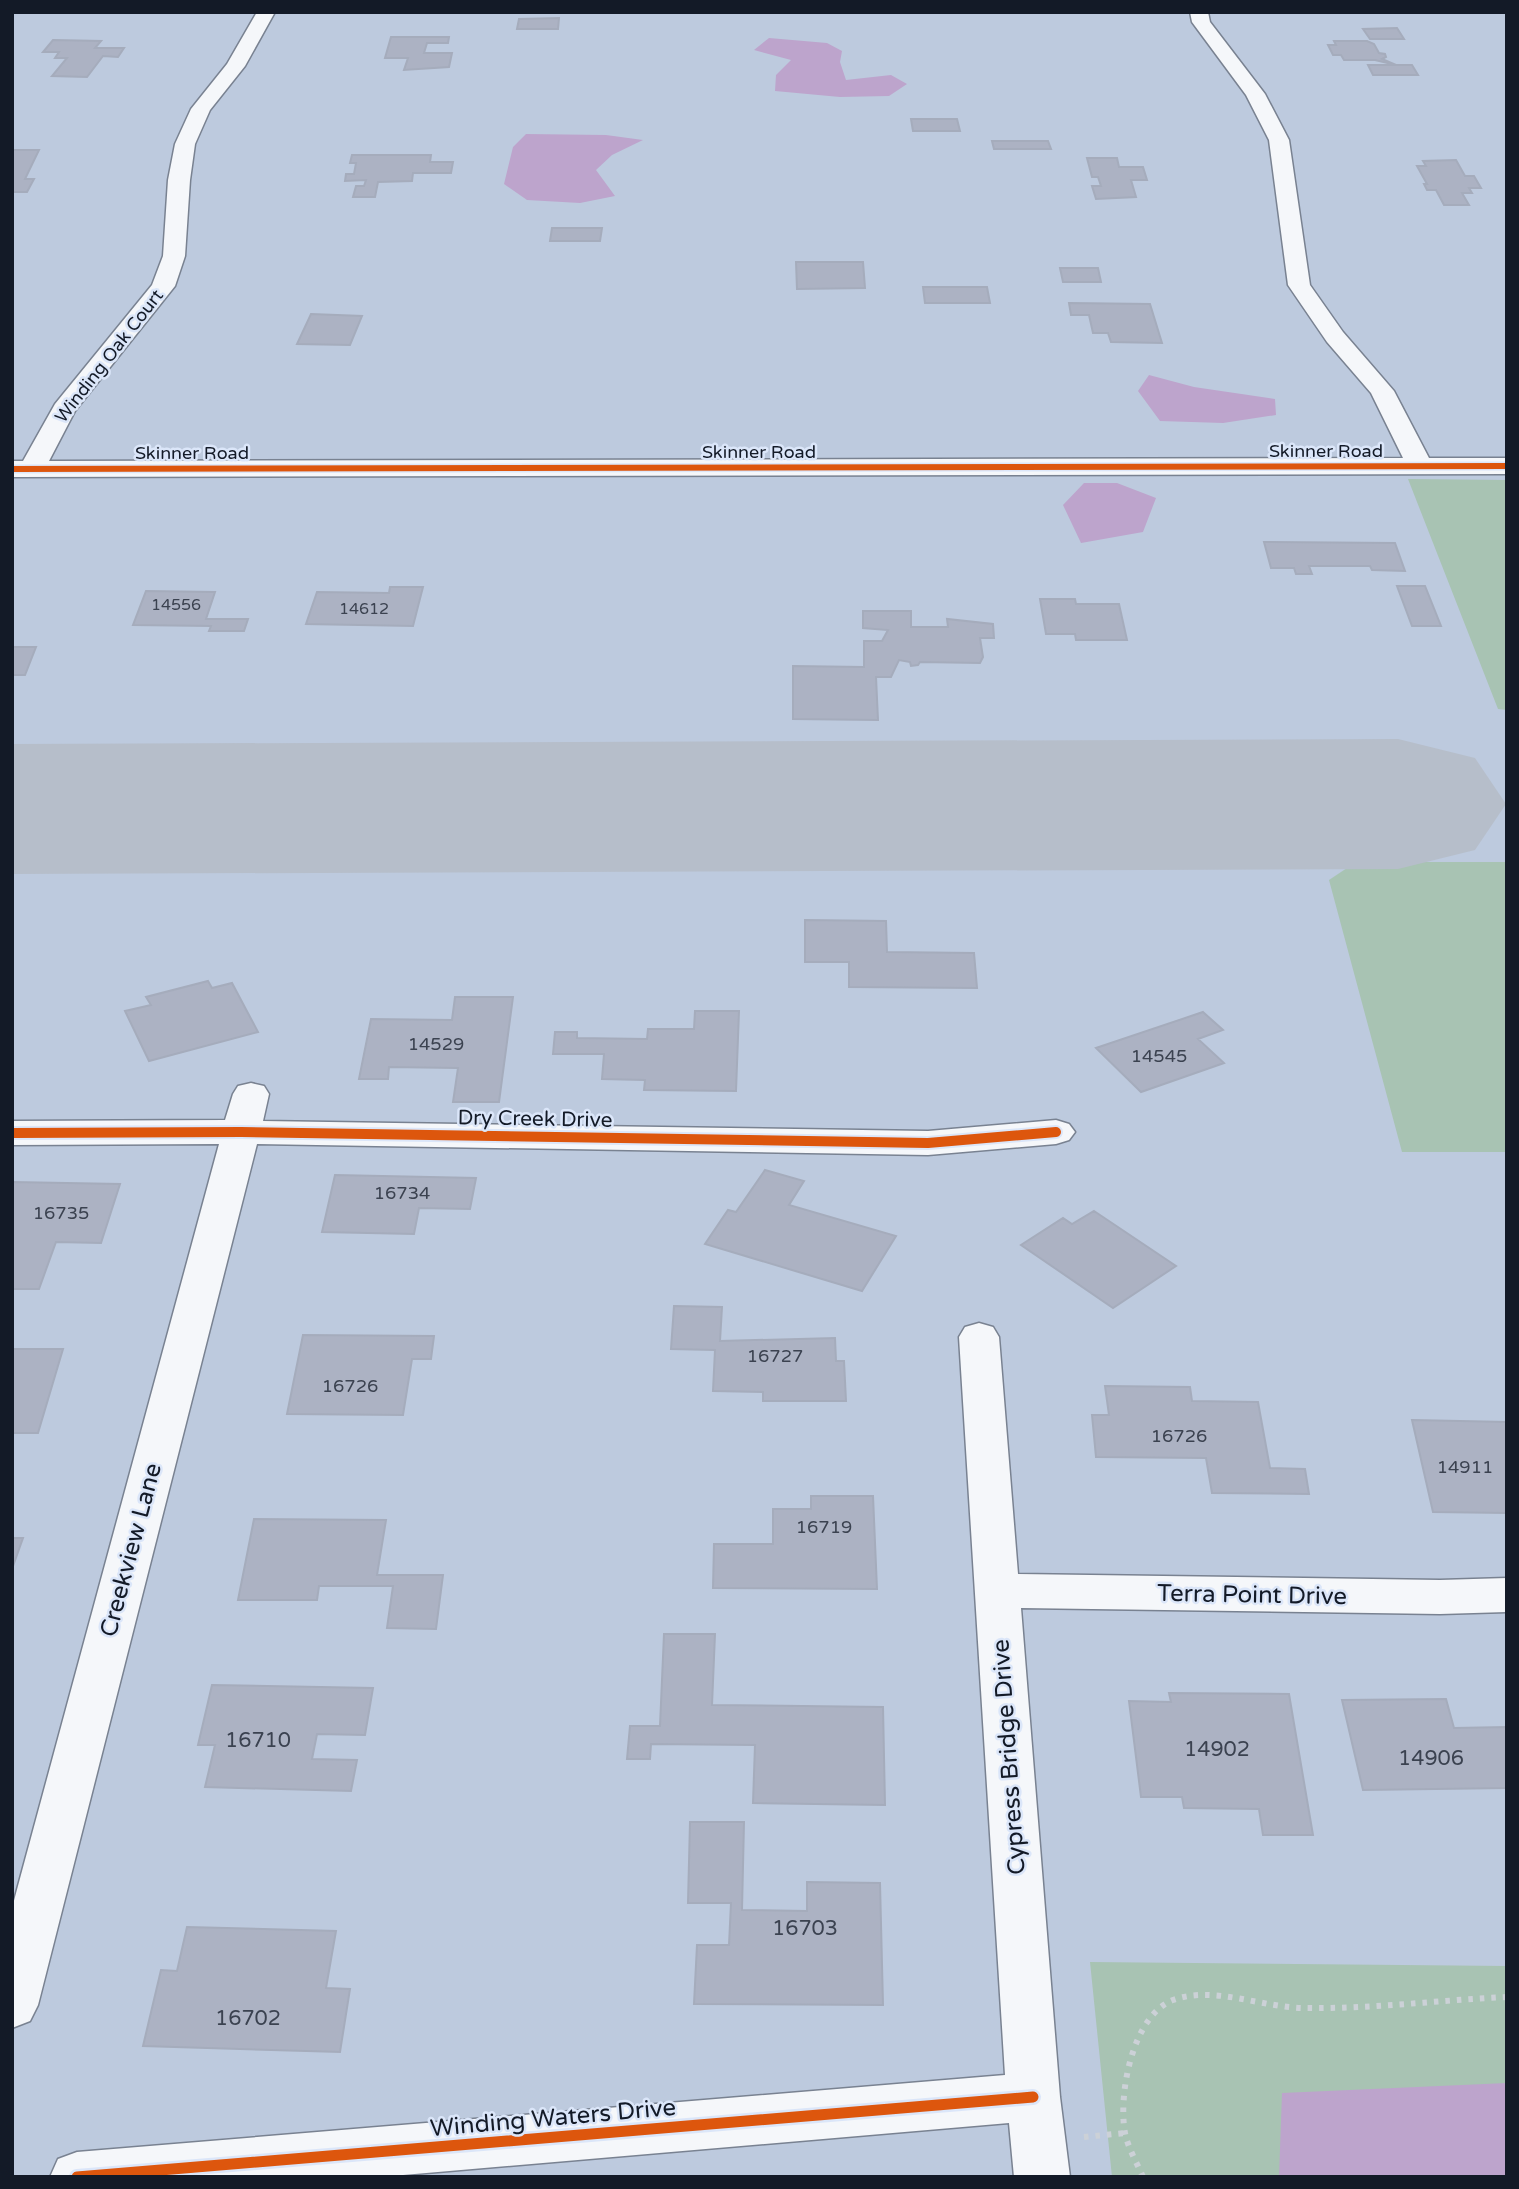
<svg xmlns="http://www.w3.org/2000/svg" width="1519" height="2189" viewBox="0 0 1519 2189" font-family="'Varela Round',sans-serif">
<style>
.green{fill:#a8c3b3}
.water{fill:#bda4cc}
.lines{fill:none;stroke-linecap:round;stroke-linejoin:round}
.runway{fill:#b6beca;fill-rule:evenodd}
.building{fill:#acb2c3;stroke:#a5acbc;stroke-width:2}
.minor-casing{stroke:#798291;stroke-width:3}
.path{stroke:#ccd1d7;stroke-width:6;stroke-dasharray:4.5 7;stroke-linecap:butt}
.minor{fill:#f5f7fa;fill-rule:evenodd}
.cycleway-far2-casing{stroke:#dbe6f9;stroke-width:9}
.cycleway-far1-casing{stroke:#dbe6f9;stroke-width:14}
.cycleway-casing{stroke:#dbe6f9;stroke-width:16}
.cycleway-far2{stroke:#dd560d;stroke-width:6}
.cycleway-far1{stroke:#dd560d;stroke-width:10}
.cycleway{stroke:#dd560d;stroke-width:11}
.labels{text-anchor:middle;dominant-baseline:central;stroke-width:5;stroke-linejoin:round;paint-order:stroke}
.far-number-label{font-size:16px;fill:#3b4250}
.far-street-label{font-size:18px;fill:#131a27;stroke:#dbe6f9}
.number-label{font-size:18px;fill:#3b4250}
.street-label{font-size:21px;fill:#131a27;stroke:#dbe6f9}
.near-number-label{font-size:21px;fill:#3b4250}
.near-street-label{font-size:24px;fill:#131a27;stroke:#dbe6f9}
</style>
<rect width="100%" height="100%" fill="#bdcade"/>
<path class="green" d="M1408 479 1507 480V710L1498 709Z
M1356 862H1507V1152H1402L1329 880Z
M1090 1962 1507 1966V2177H1112Z"/>
<path class="water" d="M769 38 827 43 842 51 840 62 846 80 891 75 907 84 889 96 840 97 775 91 776 75 791 60 754 50Z
M526 134 606 135 643 140 612 155 596 170 615 196 580 203 527 200 504 184 513 147Z
M1149 375 1194 387 1275 399 1276 415 1223 423 1160 421 1138 391Z
M1084 483H1117L1156 498 1143 532 1081 543 1063 505Z
M1507 2083V2177H1279L1282 2093Z"/>
<g class="lines">
<path class="runway" d="M1398 739 1475 758 1506 804 1475 850 1398 869 12 874V744Z"/>
</g>
<path class="building" d="M559 18 558 29H517L519 19Z
M1397 28 1404 39H1370L1363 29Z
M391 37H449L448 43H427L424 53H452L449 67 404 70 408 58H385Z
M53 40 101 41 95 48H124L118 57 103 56 87 77 52 76 67 58H55L59 52H43Z
M1334 41H1367L1374 44 1379 53 1385 54 1386 57 1382 59 1396 65 1375 60H1344L1341 55H1333L1328 45H1336Z
M1368 65H1412L1418 75H1373Z
M911 119H957L960 131H913Z
M992 141H1048L1051 149H994Z
M12 150H39L25 179H34L27 192H12Z
M352 155H431L430 162H453L451 173H413L412 181 378 182 375 197H353L356 186H364L366 180 345 181 346 174H354L356 163H350Z
M1087 158H1117L1119 167H1143L1147 180H1131L1136 197 1096 199 1092 186H1101L1098 177H1092Z
M1456 160 1465 176H1474L1481 188H1469L1472 193H1462L1469 205H1444L1436 190H1427L1424 184H1427L1417 166H1426L1423 161Z
M552 228H602L600 241H550Z
M796 262H863L865 288 797 289Z
M1060 268H1098L1101 282H1063Z
M923 287H987L990 303H925Z
M1069 303 1150 304 1162 343 1111 342 1108 333H1093L1089 315H1071Z
M311 314 362 316 350 345 297 344Z
M1264 542 1395 543 1405 571 1372 570 1370 566H1309L1312 574H1296L1294 568H1271Z
M1397 586H1425L1441 626H1412Z
M390 587H423L413 626 306 624 317 592 389 593Z
M146 591 215 592 206 619H248L244 631H209L211 626 133 625Z
M1040 599H1075L1076 604H1119L1127 640H1076L1075 634H1046Z
M863 611H911V627H948L947 619 993 624 994 638H980L983 657 980 663 920 662 918 665 911 666 910 662 899 660 891 677H876L878 720 793 719V666L864 667V641H882L888 630 863 628Z
M12 647H36L25 675H12Z
M805 920 886 921 887 952 974 953 977 988 849 987V962H805Z
M208 981 212 988 232 983 258 1032 149 1061 125 1011 151 1005 146 997Z
M455 997H513L499 1102H453L458 1068 389 1067 388 1079H359L371 1019 452 1020Z
M695 1011H739L736 1091 644 1090 645 1080 602 1079 604 1054H553L555 1032H577V1038L647 1039 648 1029H694Z
M1203 1012 1223 1030 1198 1039 1224 1063 1141 1092 1096 1048Z
M765 1170 804 1181 789 1205 896 1236 862 1291 705 1244 728 1210 736 1212Z
M335 1175 476 1178 470 1209 419 1208 414 1234 322 1232Z
M12 1182 120 1184 101 1243 56 1242 39 1289H12Z
M1094 1211 1176 1266 1113 1308 1021 1245 1063 1218 1072 1224Z
M674 1306 722 1307 720 1341 835 1338 836 1361H844L846 1401H763V1392L713 1391 715 1350 671 1349Z
M303 1335 434 1336 431 1359H412L403 1415 287 1414Z
M12 1349H63L38 1433H12Z
M1105 1386 1190 1387 1192 1401 1258 1402 1270 1468 1305 1469 1309 1494 1212 1493 1206 1458 1096 1457 1092 1415H1109Z
M1412 1420 1507 1422V1513L1433 1512Z
M811 1496H873L877 1589 713 1588 714 1544H773V1509H811Z
M254 1519 386 1520 377 1575H443L436 1629 387 1628 393 1586H319L317 1600H238Z
M12 1538H23L12 1569Z
M664 1634H715L712 1705 883 1707 885 1805 753 1803 755 1745 651 1744 650 1759H627L630 1726H660Z
M212 1685 373 1688 365 1735 317 1734 312 1759 357 1760 351 1791 205 1787 215 1745H198Z
M1169 1693 1289 1694 1313 1835H1263L1259 1809 1184 1808 1182 1797H1141L1129 1701 1171 1702Z
M1446 1699 1454 1728 1507 1727V1788L1363 1790 1342 1700Z
M690 1822H744L742 1910 807 1911V1882L880 1883 883 2005 694 2004 697 1945H729L731 1903H688Z
M187 1927 336 1931 326 1988 350 1989 340 2052 143 2046 161 1970 177 1971Z"/>
<g class="lines">
<g class="minor-casing">
<path id="minor" d="M257 12H275L245 66 210 110 195 144 190 180 185 256 175 286 75 411 49 461 1403 458 1371 393 1327 342 1288 285 1269 140 1246 95 1192 22 1190 12H1208L1210 22 1265 94 1289 140 1310 285 1343 332 1394 391 1429 458H1507V474L12 477V461H23L55 404 152 285 163 256 168 180 175 144 191 109 227 64Z
M251 1083 264 1086 269 1094 263 1121 928 1131 1056 1120 1069 1124 1075 1132 1069 1140 1056 1144 928 1155 257 1144 38 2005 30 2021 12 2028V1908L219 1144 12 1145V1121L225 1120 233 1094 238 1086Z
M979 1323 993 1327 999 1337 1018 1574 1440 1580 1507 1578V1612L1440 1614 1021 1608 1060 2097 1070 2177H1014L1009 2123 380 2177H50L58 2159 77 2152 1005 2075 959 1337 965 1327Z"/>
</g>
<path class="path" d="M1084 2137 1125 2133
M1143 2177C1137 2163 1128 2148 1125 2133 1118 2095 1132 2016 1173 2000 1214 1985 1263 2008 1305 2008 1372 2009 1440 2000 1507 1997"/>
<use href="#minor" class="minor"/>
<g class="cycleway-far2-casing">
<path id="cycleway-far2" d="M12 469 1507 466"/>
</g>
<g class="cycleway-far1-casing">
<path id="cycleway-far1" d="M12 1133 241 1132 928 1143 1056 1132"/>
</g>
<g class="cycleway-casing">
<path id="cycleway" d="M77 2177 1033 2097"/>
</g>
<use href="#cycleway-far2" class="cycleway-far2"/>
<use href="#cycleway-far1" class="cycleway-far1"/>
<use href="#cycleway" class="cycleway"/>
</g>
<g class="labels">
<g class="far-number-label">
<text x="176" y="605">14556</text>
<text x="364" y="609">14612</text>
</g>
<g class="far-street-label">
<text transform="translate(109 356) rotate(-52)">Winding Oak Court</text>
<text x="1326" y="451">Skinner Road</text>
<text x="759" y="452">Skinner Road</text>
<text x="192" y="453">Skinner Road</text>
</g>
<g class="number-label">
<text x="436" y="1044">14529</text>
<text x="1159" y="1056">14545</text>
<text x="402" y="1193">16734</text>
<text x="61" y="1213">16735</text>
<text x="775" y="1356">16727</text>
<text x="350" y="1386">16726</text>
<text x="1179" y="1436">16726</text>
<text x="1465" y="1467">14911</text>
<text x="824" y="1527">16719</text>
</g>
<g class="street-label">
<text transform="translate(535 1119) rotate(1)">Dry Creek Drive</text>
</g>
<g class="near-number-label">
<text x="258" y="1740">16710</text>
<text x="1217" y="1749">14902</text>
<text x="1431" y="1758">14906</text>
<text x="805" y="1928">16703</text>
<text x="248" y="2018">16702</text>
</g>
<g class="near-street-label">
<text transform="translate(131 1550) rotate(-75)">Creekview Lane</text>
<text transform="translate(1252 1595) rotate(1)">Terra Point Drive</text>
<text transform="translate(1009 1757) rotate(-94)">Cypress Bridge Drive</text>
<text transform="translate(553 2118) rotate(-5)">Winding Waters Drive</text>
</g>
</g>
<rect width="1519" height="2189" fill="none" stroke="#131a27" stroke-width="28"/>
</svg>
